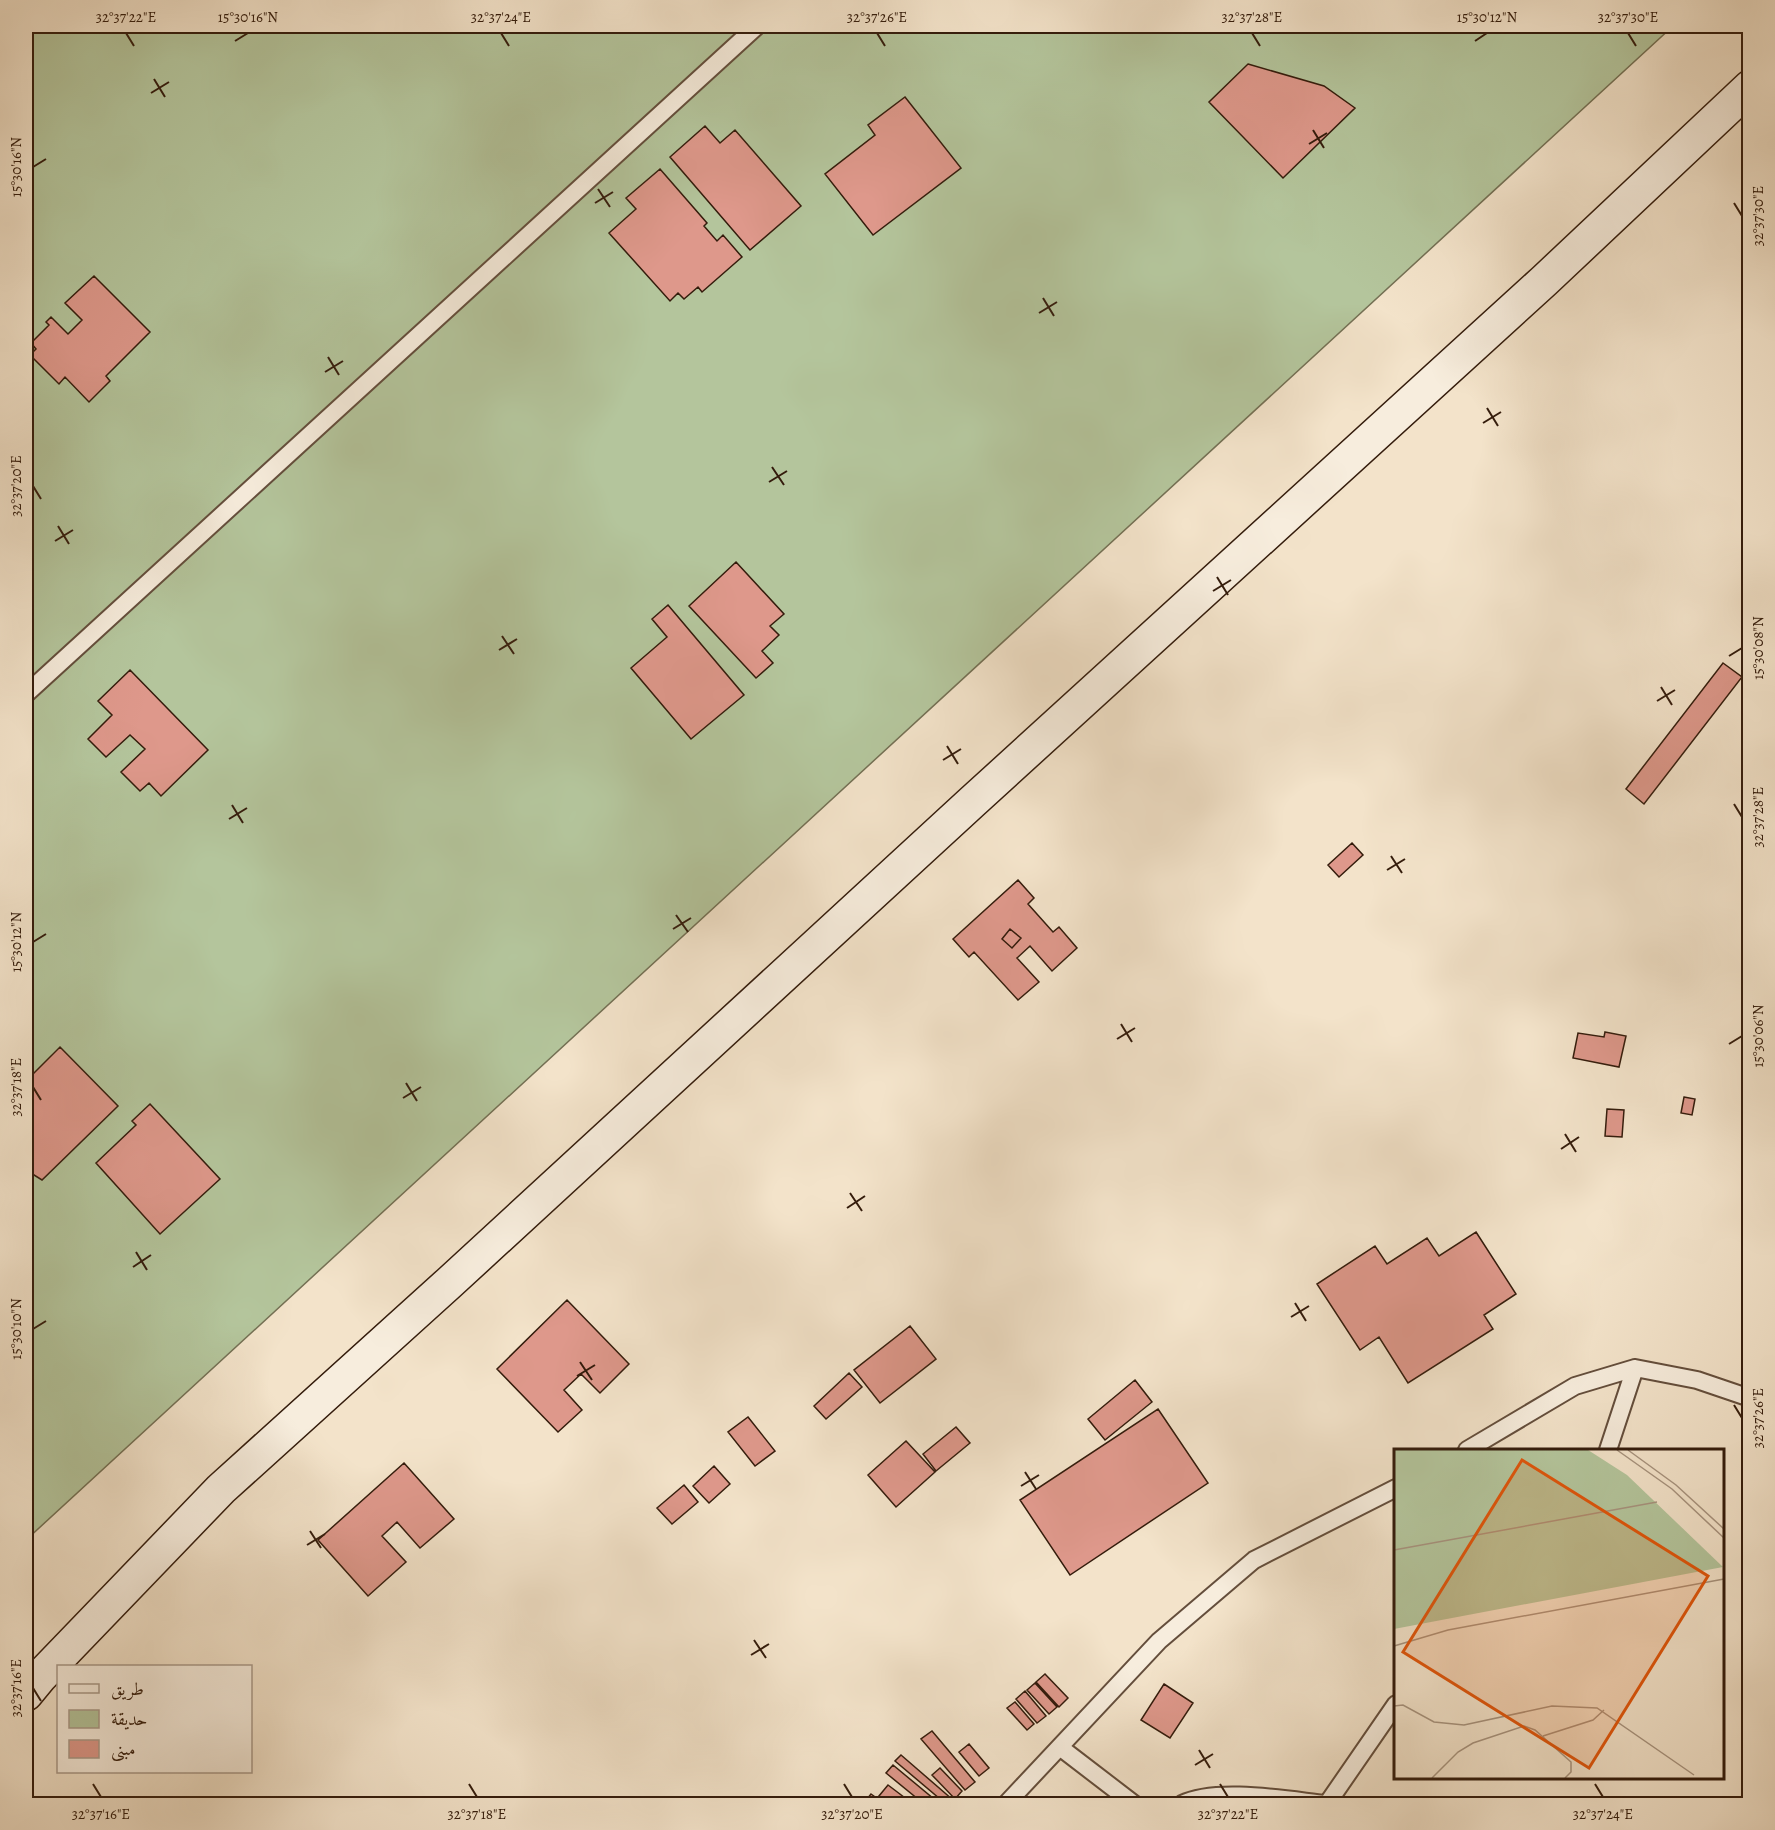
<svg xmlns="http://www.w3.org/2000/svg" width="1775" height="1830" viewBox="0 0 1775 1830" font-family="Alegreya,Amiri,serif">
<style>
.green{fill:#b4c59c;stroke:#747054;stroke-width:1.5}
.building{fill:#de988b;stroke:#341c0c;stroke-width:1.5;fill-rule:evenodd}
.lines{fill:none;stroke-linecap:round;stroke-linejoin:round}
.lane-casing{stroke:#644e3c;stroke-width:20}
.secondary-casing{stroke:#341c0c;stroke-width:36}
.lane{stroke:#f7eddd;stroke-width:16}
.secondary{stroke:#f7eddd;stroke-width:33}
.ticks{fill:none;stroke:#341c0c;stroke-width:2}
.inset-road{fill:none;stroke:#a7937e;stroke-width:1.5}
.view{fill:#df560c;fill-opacity:0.15;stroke:#df560c;stroke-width:3}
.inset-edge{fill:none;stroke:#341c0c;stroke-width:3}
.neatline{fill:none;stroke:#341c0c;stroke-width:2}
.ticks-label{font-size:15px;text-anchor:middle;fill:#341c0c}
</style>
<rect width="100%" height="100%" fill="#f3e3ca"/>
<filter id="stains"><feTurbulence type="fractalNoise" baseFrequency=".00333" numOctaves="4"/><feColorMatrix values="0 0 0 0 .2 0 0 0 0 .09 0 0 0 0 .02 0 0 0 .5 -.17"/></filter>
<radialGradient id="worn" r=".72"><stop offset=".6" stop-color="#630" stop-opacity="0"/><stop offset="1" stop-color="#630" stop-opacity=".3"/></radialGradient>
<path class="green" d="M26 26H1673L26 1540Z"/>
<path class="building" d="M1248 64 1324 86 1355 108 1283 178 1209 102Z
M905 97 961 168 873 235 825 174 875 135 868 125Z
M705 126 720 143 735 130 801 206 750 250 670 157Z
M660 169 707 223 704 226 717 241 723 235 742 257 702 292 698 287 684 299 678 293 670 301 609 233 636 209 626 198Z
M94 276 150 332 106 376 110 381 89 402 65 377 59 384 30 355 36 349 31 343 49 325 46 322 51 317 68 334 82 320 65 303Z
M736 562 784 614 770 626 779 635 762 651 773 663 756 678 689 606Z
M668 605 744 695 691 739 631 668 667 637 652 619Z
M1723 663 1742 677 1644 804 1626 789Z
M130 670 208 750 161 796 149 783 140 791 121 772 145 749 130 735 106 757 88 739 112 715 98 701Z
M1352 843 1363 855 1339 877 1328 865Z
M1018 880 1034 898 1028 904 1053 932 1059 927 1077 948 1052 971 1030 946 1017 958 1039 982 1018 1000 974 952 969 957 953 939ZM1010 929 1021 938 1012 948 1002 939Z
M1010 929 1021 938 1012 948 1002 939Z
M1605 1032 1626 1036 1619 1067 1573 1058 1578 1033 1604 1037Z
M60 1047 118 1106 42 1180 26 1170V1081Z
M1684 1097 1695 1099 1692 1115 1681 1113Z
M150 1104 220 1179 160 1234 96 1163 136 1125 132 1121Z
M1607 1109 1624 1110 1622 1137 1605 1136Z
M1476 1232 1516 1294 1484 1315 1493 1329 1408 1383 1379 1337 1360 1350 1317 1284 1375 1246 1387 1264 1427 1238 1439 1256Z
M567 1300 629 1364 600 1393 581 1374 564 1390 582 1410 558 1432 497 1369Z
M910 1326 936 1359 880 1403 854 1370Z
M849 1373 862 1387 826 1419 814 1406Z
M1135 1380 1152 1402 1105 1440 1088 1419Z
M1158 1409 1208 1483 1070 1575 1020 1500Z
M748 1417 775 1451 755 1466 728 1432Z
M956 1427 970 1443 936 1471 923 1454Z
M906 1441 935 1472 896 1507 868 1475Z
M404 1463 454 1519 420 1548 397 1522 382 1536 406 1562 368 1596 318 1540Z
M714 1466 730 1484 709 1503 693 1486Z
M684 1485 698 1502 672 1524 657 1508Z
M1045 1674 1068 1698 1059 1707 1036 1682Z
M1035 1683 1057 1707 1049 1714 1027 1690Z
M1164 1684 1193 1703 1170 1738 1141 1720Z
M1025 1691 1046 1716 1037 1723 1016 1699Z
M1015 1702 1034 1724 1027 1730 1007 1708Z
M932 1731 975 1782 965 1790 921 1739Z
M969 1744 989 1768 979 1776 959 1752Z
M901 1755 953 1800 949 1804H946L895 1761Z
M893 1765 940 1804H924L886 1773Z
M940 1768 962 1791 955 1799 932 1775Z
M888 1785 913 1804H889L879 1796Z
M871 1794 885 1804H863Z"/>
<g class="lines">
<g class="lane-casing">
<path id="lane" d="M26 694 757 26
M1467 1450 1575 1386 1635 1368 1697 1380 1750 1398
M1608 1450 1635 1368
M1061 1748 1134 1804
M1006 1804 1159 1641 1254 1560 1396 1488
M1182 1804C1216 1787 1288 1800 1326 1804
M1327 1804 1396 1704"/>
</g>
<g class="secondary-casing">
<path id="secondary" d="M26 1694 40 1677 221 1489 449 1283 972 802 1544 281 1750 87"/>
</g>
<use href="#lane" class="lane"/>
<use href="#secondary" class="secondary"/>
</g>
<path class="ticks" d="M126 33 134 46M501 33 509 46M877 33 885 46M1252 33 1260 46M1628 33 1636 46M235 41 248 33M1475 41 1487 33M154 79 165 97M151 93 169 82M1313 130 1324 148M1309 144 1327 133M33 167 46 159M598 189 610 207M595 203 613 192M1734 203 1742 216M1043 298 1054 316M1039 313 1057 302M328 357 339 375M325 372 343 361M1487 408 1498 426M1483 423 1501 412M772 467 784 485M769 482 787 471M33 486 41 499M58 526 69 544M55 541 73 530M1217 577 1228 595M1213 591 1231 580M502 636 514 654M499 650 517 639M1729 656 1742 648M1661 687 1672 705M1657 701 1675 690M947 746 958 764M943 760 961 749M1734 804 1742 817M232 805 243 823M229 819 247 808M1391 856 1402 873M1387 870 1405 859M676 915 688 932M673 929 691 918M33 942 46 934M1121 1024 1132 1042M1117 1039 1135 1028M1729 1044 1742 1036M406 1083 417 1101M33 1087 41 1100M403 1098 421 1087M1565 1134 1576 1152M1561 1149 1579 1137M850 1193 862 1211M847 1208 865 1196M136 1252 147 1270M133 1267 151 1255M1295 1303 1306 1321M1291 1317 1309 1306M33 1329 46 1321M580 1362 592 1380M577 1376 595 1365M1734 1405 1742 1418M1025 1472 1036 1489M1021 1486 1039 1475M310 1531 321 1548M307 1545 325 1534M754 1640 766 1658M751 1655 769 1644M33 1688 41 1701M1199 1750 1210 1768M1195 1765 1213 1754M93 1784 101 1797M469 1784 477 1797M844 1784 852 1797M1220 1784 1228 1797M1595 1784 1603 1797"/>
<g transform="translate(1394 1449)">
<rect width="330" height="330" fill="#f3e3ca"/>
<path d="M0 1H194L233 26 329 118 0 180Z" fill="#b4c59c"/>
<path class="inset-road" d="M223 1 278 40 330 89M234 1 282 36 330 80M0 101 263 53M0 197 54 181 330 130M0 257 9 256 40 273 70 276 158 257 203 259 300 326M149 287 199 271 210 261M38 329 64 303 79 294 130 277 141 281 177 313V323L171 329"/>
<path class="view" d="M128 11 314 127 195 319 9 203Z"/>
<rect width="330" height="330" class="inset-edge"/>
</g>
<rect width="1775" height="1830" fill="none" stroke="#f3e3ca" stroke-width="66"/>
<rect x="57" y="1665" width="195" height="108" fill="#f7eddd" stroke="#a99989" stroke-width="1.5"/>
<rect x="69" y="1684" width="30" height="9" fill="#f7eddd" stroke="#a99989" stroke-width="1.5"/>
<text x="111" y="1695" font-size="18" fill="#341c0c">طريق</text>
<rect x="69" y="1710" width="30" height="18" fill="#b4c59c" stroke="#a99989" stroke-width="1.5"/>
<text x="111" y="1725" font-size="18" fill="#341c0c">حديقة</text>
<rect x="69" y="1740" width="30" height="18" fill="#de988b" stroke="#a99989" stroke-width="1.5"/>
<text x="111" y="1755" font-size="18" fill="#341c0c">مبنى</text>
<rect x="33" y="33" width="1709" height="1764" class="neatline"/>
<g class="ticks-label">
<text x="126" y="22">32°37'22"E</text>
<text x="248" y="22">15°30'16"N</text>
<text x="501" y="22">32°37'24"E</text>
<text x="877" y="22">32°37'26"E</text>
<text x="1252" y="22">32°37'28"E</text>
<text x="1487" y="22">15°30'12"N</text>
<text x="1628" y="22">32°37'30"E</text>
<text transform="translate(16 167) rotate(-90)" y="5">15°30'16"N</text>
<text transform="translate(1758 216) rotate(-90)" y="5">32°37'30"E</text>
<text transform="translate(16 486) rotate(-90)" y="5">32°37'20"E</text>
<text transform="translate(1758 648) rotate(-90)" y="5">15°30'08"N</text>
<text transform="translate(1758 817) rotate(-90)" y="5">32°37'28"E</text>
<text transform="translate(16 942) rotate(-90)" y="5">15°30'12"N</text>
<text transform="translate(1758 1036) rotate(-90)" y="5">15°30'06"N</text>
<text transform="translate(16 1087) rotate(-90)" y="5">32°37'18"E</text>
<text transform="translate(16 1329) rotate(-90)" y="5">15°30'10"N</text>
<text transform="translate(1758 1418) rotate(-90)" y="5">32°37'26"E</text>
<text transform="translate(16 1688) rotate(-90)" y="5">32°37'16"E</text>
<text x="101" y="1819">32°37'16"E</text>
<text x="477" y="1819">32°37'18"E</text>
<text x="852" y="1819">32°37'20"E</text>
<text x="1228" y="1819">32°37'22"E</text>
<text x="1603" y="1819">32°37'24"E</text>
</g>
<rect width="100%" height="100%" filter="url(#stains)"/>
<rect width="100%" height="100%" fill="url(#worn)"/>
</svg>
